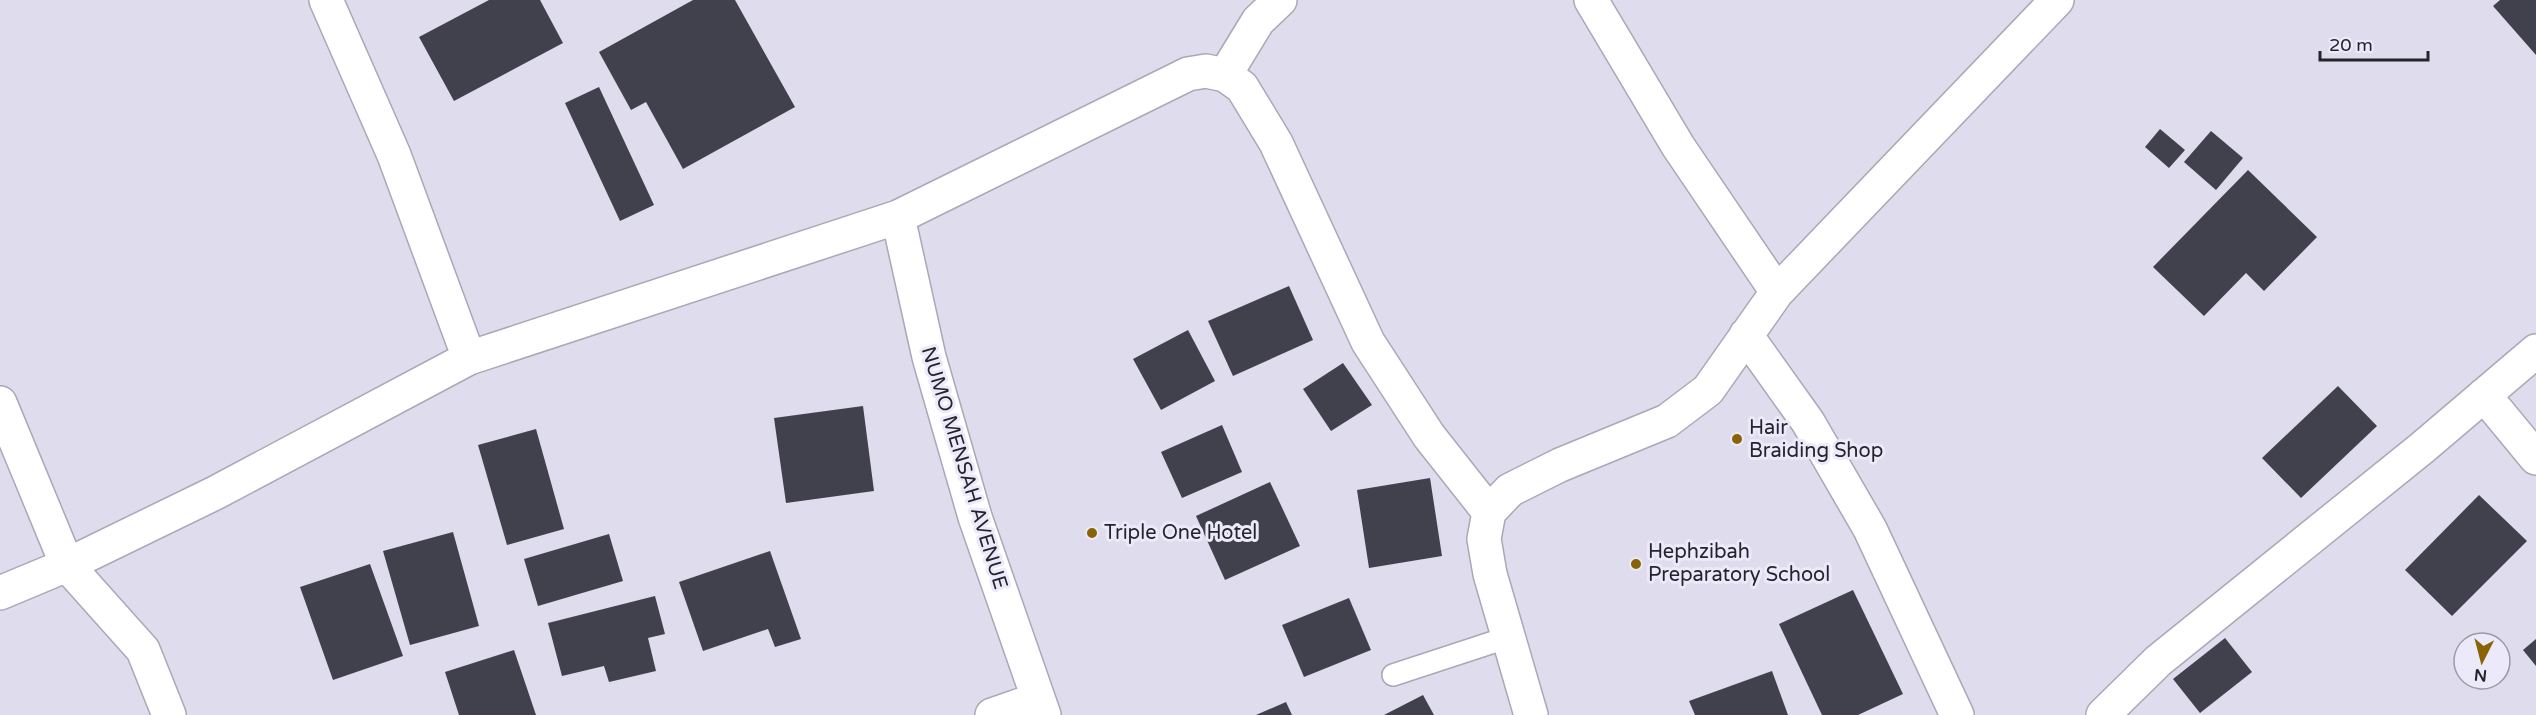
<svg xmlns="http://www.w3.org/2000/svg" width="2536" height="715" viewBox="0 0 2536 715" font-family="'Varela Round',sans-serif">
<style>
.building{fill:#41404d}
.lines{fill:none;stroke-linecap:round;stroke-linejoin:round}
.service-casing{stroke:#a9a8b7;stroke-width:24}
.minor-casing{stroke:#a9a8b7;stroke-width:36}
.service{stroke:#fff;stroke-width:21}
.minor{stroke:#fff;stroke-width:33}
.poi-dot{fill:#8a6303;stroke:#ebe9fa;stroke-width:2}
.labels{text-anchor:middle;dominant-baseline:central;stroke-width:6;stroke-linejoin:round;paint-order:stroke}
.poi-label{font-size:20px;fill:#25242a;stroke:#ebe9fa;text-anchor:start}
.street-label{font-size:20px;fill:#25242a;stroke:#ebe9fa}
</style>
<rect width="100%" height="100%" fill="#dedced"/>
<path class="building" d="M489 0H540L563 43 454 101 419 37Z
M693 0H735L795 107 683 169 646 102 631 110 599 52Z
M2500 0H2536V55L2493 6Z
M599 87 654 205 620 221 565 103Z
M2160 129 2185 150 2169 168 2145 147Z
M2211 131 2243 158 2216 190 2184 162Z
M2248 170 2317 237 2264 291 2246 273 2204 316 2153 267Z
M1289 286 1313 340 1233 376 1208 321Z
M1188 330 1215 381 1161 410 1133 359Z
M1343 363 1372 405 1331 431 1303 389Z
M2338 386 2377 426 2301 498 2262 458Z
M863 406 874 491 786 503 774 418Z
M1222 425 1242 472 1182 498 1161 452Z
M536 429 564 529 507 545 478 445Z
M1430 478 1442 556 1369 568 1357 490Z
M1270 482 1300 546 1225 580 1196 516Z
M2479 495 2527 541 2452 616 2405 570Z
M453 532 479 626 410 645 383 551Z
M609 534 623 581 538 606 524 559Z
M770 551 801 639 775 647 768 629 703 651 679 582Z
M370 564 403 656 333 680 300 587Z
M1853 590 1903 694 1858 715H1822L1779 624Z
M655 596 665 634 648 638 656 671 609 682 604 666 562 676 548 623Z
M1349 598 1371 650 1304 677 1282 625Z
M2225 638 2252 672 2200 713 2173 679Z
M2536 639V666L2523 650Z
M514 650 536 715H459L445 672Z
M1772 671 1788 715H1695L1689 701Z
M1423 695 1434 715H1384Z
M1286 702 1292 715H1256Z"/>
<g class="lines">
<g class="service-casing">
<path id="service" d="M1393 675 1509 637"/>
</g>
<g class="minor-casing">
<path id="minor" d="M326 0 394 155 469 358
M1591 0 1678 146 1777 292
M1225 75 1258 21 1280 0
M898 217 929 357 975 517 1044 715
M1746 335 1808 422 1870 529 1957 715
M2484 395 2536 458
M0 403 67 565 143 650 169 715
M0 593 67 565 215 493 469 358 898 217 1188 74 1206 71 1225 75 1242 87 1276 143 1368 342 1429 436 1489 512
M992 715 1038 699
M1531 715 1490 574 1484 539 1489 512 1510 490 1560 465 1667 421 1708 390 1777 292 2057 0
M2103 715 2158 661 2422 448 2536 351"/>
</g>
<use href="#service" class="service"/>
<use href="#minor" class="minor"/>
</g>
<g class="poi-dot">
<circle cx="1737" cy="439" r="6"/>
<circle cx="1092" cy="533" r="6"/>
<circle cx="1636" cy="564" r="6"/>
</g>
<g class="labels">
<g class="poi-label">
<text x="1749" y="428">Hair<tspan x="1749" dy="23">Braiding Shop</tspan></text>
<text x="1104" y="533">Triple One Hotel</text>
<text x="1648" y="552">Hephzibah<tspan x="1648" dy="23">Preparatory School</tspan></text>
</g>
<g class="street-label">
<text transform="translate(964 468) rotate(73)">NUMO MENSAH AVENUE</text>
</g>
</g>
<g transform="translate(2482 661) rotate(186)"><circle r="28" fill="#ebe9fa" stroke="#9c9aa7" stroke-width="1.5"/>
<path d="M0-4.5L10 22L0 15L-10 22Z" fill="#8a6303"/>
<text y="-9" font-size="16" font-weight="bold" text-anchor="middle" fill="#25242a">N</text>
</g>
<path d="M2320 51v9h108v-9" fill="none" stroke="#25242a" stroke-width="3"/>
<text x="2329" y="51" font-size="18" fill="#25242a" stroke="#ebe9fa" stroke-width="4.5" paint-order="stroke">20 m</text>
</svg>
